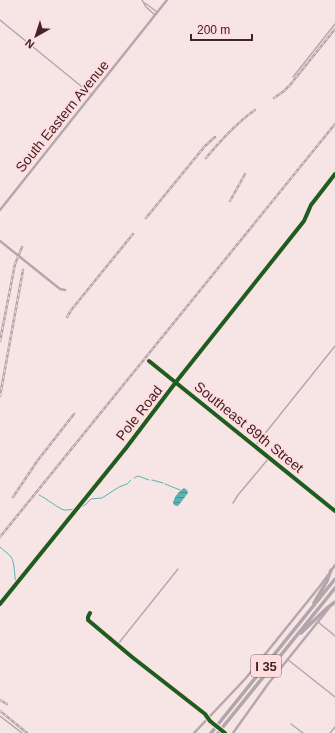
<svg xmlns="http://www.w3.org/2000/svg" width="335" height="733" viewBox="0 0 335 733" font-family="Helvetica,sans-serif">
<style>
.water{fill:url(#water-rules)}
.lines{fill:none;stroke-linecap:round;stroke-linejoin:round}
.stream{stroke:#59b3b3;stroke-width:1}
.street{stroke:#b2a9af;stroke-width:1.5}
.secondary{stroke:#b4a8ae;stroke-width:2.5}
.highway{stroke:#b3a5ac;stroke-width:3.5}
.rail-casing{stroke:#b3a6aa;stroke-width:2.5}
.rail{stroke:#ffddde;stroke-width:1;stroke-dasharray:3;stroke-linecap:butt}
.cycleway-casing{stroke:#ffddde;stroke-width:6}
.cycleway{stroke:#1b5e20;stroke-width:4}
.labels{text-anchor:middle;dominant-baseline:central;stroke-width:4;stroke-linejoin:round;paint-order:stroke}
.shield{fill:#ffddde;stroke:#7b5b5d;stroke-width:1}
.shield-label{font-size:13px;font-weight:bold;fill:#422326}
.street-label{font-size:14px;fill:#422326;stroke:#ffddde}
</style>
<defs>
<pattern id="water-rules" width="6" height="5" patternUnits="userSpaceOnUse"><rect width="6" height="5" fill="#59b3b3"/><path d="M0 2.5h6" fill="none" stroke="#4b9191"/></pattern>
</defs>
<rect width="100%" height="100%" fill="#f7e5e5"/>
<path class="water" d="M184 488 187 490 188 493 178 506H176L173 504C173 498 179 491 184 488Z"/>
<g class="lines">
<path class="stream" d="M134 478 138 476 149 480
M152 480 163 483
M165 484 180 490
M39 495C46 498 59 509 64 510 68 510 71 510 74 509
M77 509 85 505 91 499 102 498 119 487 127 484 131 480
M0 547C3 550 8 553 11 557 15 562 14 576 16 583"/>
<path class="street" d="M142 0 146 7 155 15
M145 3 157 12
M0 20 92 95
M293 77 335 24
M149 361 176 382
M255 446 335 346
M233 503 238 495 269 458
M0 604 126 448 176 382 304 221 311 205 335 174
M90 613 88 617V620L132 657 205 714 208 718
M318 622 335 636
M118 644 178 569
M287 659 335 697
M0 716 22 733
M291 724 303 733
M330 733 335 727"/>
<path class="secondary" d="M0 210 167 0
M0 241 60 289 65 290
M176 382 335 511
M331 571 335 565
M208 718 210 721 225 733
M194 733 246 678 320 586 328 575
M233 733 268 684 329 608"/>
<path class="highway" d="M314 603 327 581 331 570
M301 633 326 609 335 602
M211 733 335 579
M218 733 335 588"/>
<g class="rail-casing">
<path id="rail" d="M274 98 284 91 290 85 335 29
M206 158C221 140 236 123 255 110
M230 201 245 174
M146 218 205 146 215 137
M67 317 72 309 133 234
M0 341 15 264 22 247
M0 396 23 270
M13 497 38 460 74 414
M0 537 335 124
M0 700 7 704
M0 711 27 733"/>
</g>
<use href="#rail" class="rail"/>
<g class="cycleway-casing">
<path id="cycleway" d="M149 361 335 511
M0 604 126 448 176 382 304 221 311 205 335 174
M90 613 88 617V620L132 657 205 714 210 721 225 733"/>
</g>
<use href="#cycleway" class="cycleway"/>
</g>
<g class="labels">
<rect class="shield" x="251" y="655" width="30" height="22" rx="3"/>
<g class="shield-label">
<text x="266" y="666">I 35</text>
</g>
<g class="street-label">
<text transform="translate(62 116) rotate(-51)">South Eastern Avenue</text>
<text transform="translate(139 413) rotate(-52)">Pole Road</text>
<text transform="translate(249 427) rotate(39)">Southeast 89th Street</text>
</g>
</g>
<g transform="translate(36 36) rotate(219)" stroke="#ffddde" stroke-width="3" paint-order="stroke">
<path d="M0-3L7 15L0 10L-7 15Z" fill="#422326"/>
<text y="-6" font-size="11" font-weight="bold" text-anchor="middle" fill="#422326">N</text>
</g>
<path d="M191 34v6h61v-6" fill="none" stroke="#422326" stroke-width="2"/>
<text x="197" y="34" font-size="12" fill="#422326" stroke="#ffddde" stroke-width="3" paint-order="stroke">200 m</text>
</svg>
